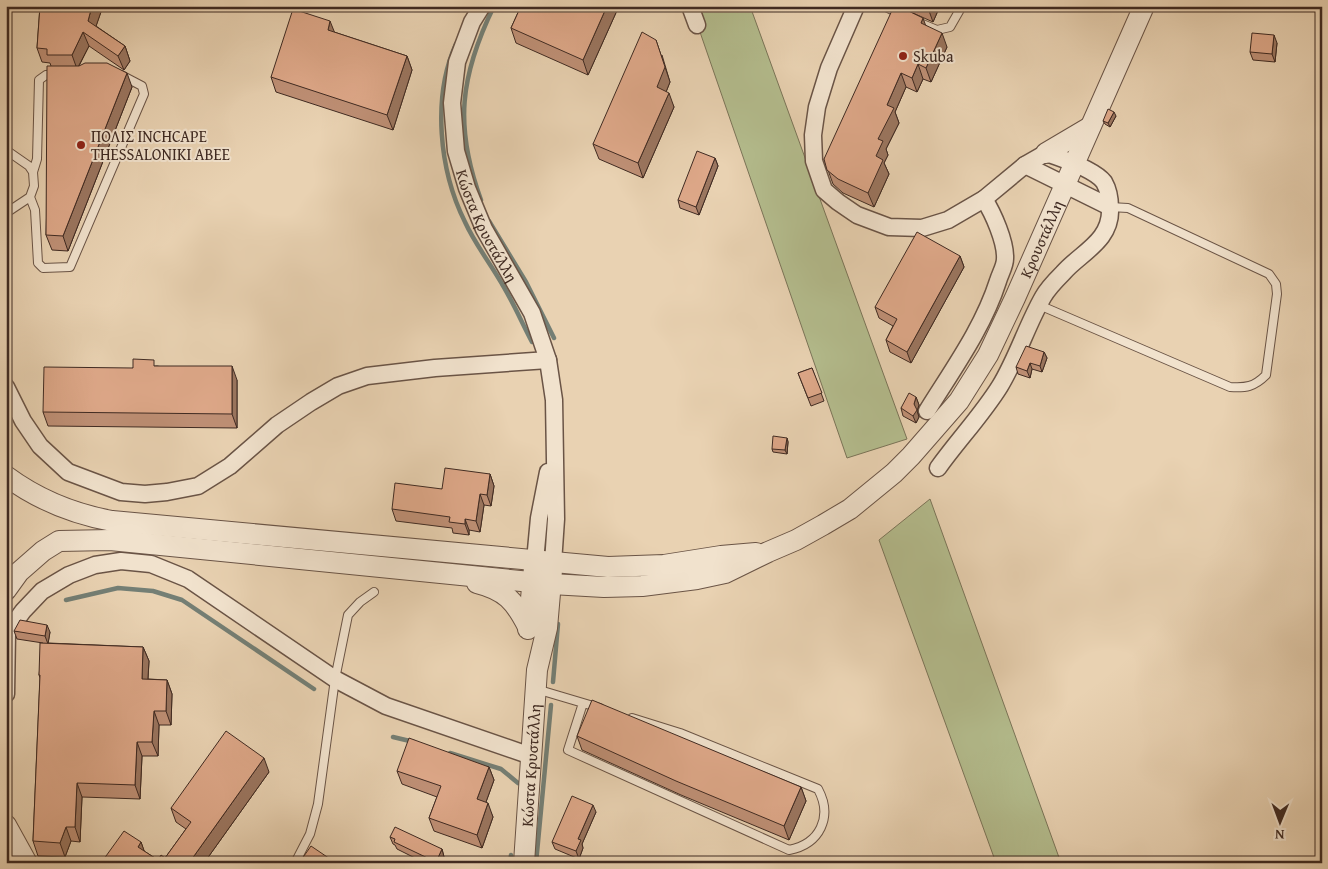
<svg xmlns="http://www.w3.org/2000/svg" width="1328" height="869" viewBox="0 0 1328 869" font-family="'Gentium Book Plus',serif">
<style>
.green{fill:#b4bd8e;stroke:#7a7458}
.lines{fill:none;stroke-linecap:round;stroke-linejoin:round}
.stream{stroke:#747f75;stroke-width:4.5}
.service-casing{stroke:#6a5446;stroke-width:10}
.minor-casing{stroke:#6a5446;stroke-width:19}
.tertiary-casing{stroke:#6a5446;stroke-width:22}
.service{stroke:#f1e2cd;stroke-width:8}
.minor{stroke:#f1e2cd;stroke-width:16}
.tertiary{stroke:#f1e2cd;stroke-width:20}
.wall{fill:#bf9076;stroke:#3f2a22}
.shaded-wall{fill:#9b7660;stroke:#3f2a22}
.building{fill:#dea889;stroke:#3f2a22}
.poi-dot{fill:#8f2418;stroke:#f1e2cd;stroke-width:2}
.labels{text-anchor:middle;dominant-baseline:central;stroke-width:4;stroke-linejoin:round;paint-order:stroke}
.poi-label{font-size:16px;fill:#3f2a22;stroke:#f1e2cd;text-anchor:start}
.street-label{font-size:16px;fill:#3f2a22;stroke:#f1e2cd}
</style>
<rect width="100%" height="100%" fill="#e9d2b2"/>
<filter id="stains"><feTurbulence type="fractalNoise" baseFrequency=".004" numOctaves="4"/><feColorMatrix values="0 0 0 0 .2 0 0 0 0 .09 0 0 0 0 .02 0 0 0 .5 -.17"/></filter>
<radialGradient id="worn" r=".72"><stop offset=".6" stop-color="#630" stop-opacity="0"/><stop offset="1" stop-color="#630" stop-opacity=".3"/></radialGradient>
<path class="green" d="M691 6H750L907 439 847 458Z
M930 499 1061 863H996L879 540Z"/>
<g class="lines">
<path class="stream" d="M456 44C432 97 439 170 465 222 475 244 490 263 502 284 513 302 522 323 532 342
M481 200C454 126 460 76 494 6
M489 221 526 282 554 338
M66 600 118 588 153 591 182 600 314 689
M553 682 558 624
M393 737 414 742
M450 753 501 769 518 783
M510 863 511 855
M536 863 551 705"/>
<g class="service-casing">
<path id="service" d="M884 6 900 14
M920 23 937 30 950 27 962 6
M6 150 29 166 33 172
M30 197 35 210 38 263 43 268 70 267 144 94 142 86 121 75
M6 213 30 197 34 186 33 172 37 159 39 80 46 75 56 74
M1039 305 1230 387C1246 388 1254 387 1266 375L1277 294 1276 284 1269 274 1128 208 1110 207
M536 689 600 708
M583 703 568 750 789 850C820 844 833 817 818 789L680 733 632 718
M295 863 310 834 318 804 335 679 348 615 360 602 374 592"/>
</g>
<g class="minor-casing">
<g id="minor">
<path id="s1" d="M482 6 472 22 457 62 452 103 456 151 467 188 484 229 532 313 548 360 554 400 556 519 553 563"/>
<path d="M690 6 697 25"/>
<path d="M856 6 829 68 817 107 813 135 814 161 824 190 838 202 857 215 889 227 922 228 948 220 984 199 1025 165 1046 153C1061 158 1095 170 1104 182 1108 189 1110 200 1110 208 1112 241 1080 253 1063 273 1056 280 1048 288 1043 297 1027 325 1017 358 1000 386 982 415 958 440 938 468"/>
<path d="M1025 165 1110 207"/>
<path d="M6 387 23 421 40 446 68 472 121 492 145 494 167 492 198 486 230 466 277 425 311 402 338 386 367 376 435 368 548 360"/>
<path d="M927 411C953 369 983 328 998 281 1000 274 1005 266 1005 259 1006 242 993 213 984 199"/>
<path d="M535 561 539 518 548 472"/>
<path d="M6 694 7 633 23 611 42 591 69 575 95 565 121 561 151 564 188 579 335 679 386 706 531 756"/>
</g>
</g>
<g class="tertiary-casing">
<g id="tertiary">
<path d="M1046 153 1090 127"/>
<path d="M6 476C37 499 74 514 112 521L608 567 664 565 721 556 756 553"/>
<path d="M477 583C505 590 515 601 528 627"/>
<path id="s2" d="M6 590 19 572 43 551 59 541 110 540 551 584 604 587 642 586 697 579 725 573 768 552 796 540 823 525 850 509 894 473 911 456 959 401 988 355 1015 298 1144 6"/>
<path d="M528 629 534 568"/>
<path d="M6 825 27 863"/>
<path id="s3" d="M524 863 537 670 547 628 552 570"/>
</g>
</g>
<use href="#service" class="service"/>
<use href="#minor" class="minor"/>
<use href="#tertiary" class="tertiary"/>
</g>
<path class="wall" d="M40 6H103L96 26 125 46 130 61 124 70 89 46 79 66 132 87 68 251 52 250 46 235 51 66 50 63 42 62 37 48Z
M521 6H619L588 75 516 43 511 28Z
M903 6H940L933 22 904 9Z
M926 25 947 47 931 82 923 79 917 92 906 87 895 112 899 123 886 149 888 155 884 163 889 174 874 207 843 193 833 184 824 159Z
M334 32 407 56 412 70 393 130 276 92 271 77Z
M1277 43 1275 62 1253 60 1250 52Z
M662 55 670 82 666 92 674 107 643 178 599 159 593 144Z
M1116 116 1110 127 1105 124 1103 121Z
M715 158 718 166 699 215 680 208 678 200Z
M960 256 964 267 911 363 890 352 886 340 893 326 879 318 875 307Z
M1044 352 1047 358 1042 372 1032 369 1030 378 1018 374 1016 367Z
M157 366 237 380V428L48 426 43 412 133 368Z
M812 368 824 401 811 406 798 373Z
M916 397 919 405 917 411 919 417 916 423 903 416 901 408Z
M787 438 788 442 787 454 773 452 772 449Z
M490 474 494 486 491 506 484 505 480 532 469 530V535L453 533 452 528 396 521 392 509 442 489Z
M14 631 50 632 48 643 143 647 149 661 148 679 167 680 172 694 171 725H159L158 756H142L140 799 82 797 80 842 71 841 65 857 38 856 33 841 40 678 39 675 43 643 17 639Z
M577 736 801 787 806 801 789 840 681 795 582 750Z
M489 767 494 780 486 802 493 817 482 848 434 831 429 818 437 797 402 784 397 771Z
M269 772 204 863H101L141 842 144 851 158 860 165 858 186 829 176 822 171 808Z
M596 812 582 844 583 848 579 859 555 849 552 842Z
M390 837 442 849 444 857 442 863H425L397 849 395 845 393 844Z"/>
<path class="shaded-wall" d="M92 6H103L93 35 88 21Z
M607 6H619L588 75 583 60Z
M929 6H940L933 22 928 8Z
M923 18 928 32 921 23Z
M330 21 336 36 328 30Z
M83 32 89 46 77 69 72 55Z
M942 33 947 47 931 82 926 68Z
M1274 35 1277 43 1275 62 1272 54Z
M656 40 670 82 662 102 657 87Z
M125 46 130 61 124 70 118 56Z
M407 56 412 70 393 130 387 115Z
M918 64 923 79 917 92 912 78Z
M127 73 132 87 68 251 63 236Z
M901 73 906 87 895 112 899 123 886 149 888 155 884 163 889 174 874 207 868 193 878 139 887 105Z
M669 93 674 107 643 178 638 163Z
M1114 112 1116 116 1110 127 1108 123Z
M715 158 718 166 699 215 696 207Z
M960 256 964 267 911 363 907 352Z
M1044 352 1047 358 1042 372 1040 366Z
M1030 363 1032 369 1030 378 1027 371Z
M232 366 237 380V428L232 414Z
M916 397 919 405 917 411 919 417 916 423 913 416 914 404Z
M787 438 788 442 787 454 785 450Z
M490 474 494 486 491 506 487 495Z
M480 494 484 505 480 532 476 521Z
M465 519 469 530V535L465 524Z
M47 625 50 632 48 644 45 636Z
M143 647 149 661 147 693 142 679Z
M167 680 172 694 171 725 166 711Z
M154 711 159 725 158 756 152 742Z
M137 742 142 756 140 799 135 785Z
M264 758 269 772 204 863H189Z
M489 767 494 780 482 813 477 799Z
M77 783 82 797 80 842 75 827Z
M801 787 806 801 789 840 784 826Z
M488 803 493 817 482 848 477 835Z
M593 805 596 812 582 844 583 848 579 859 576 851 578 839Z
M66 827 71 841 65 857 60 843Z
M141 842 146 856 138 847Z
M442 849 444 857 442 863H436V862Z"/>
<path class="building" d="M40 6H92L88 21 125 46 118 56 83 32 72 55H47V49L37 48Z
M521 6H607L583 60 511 28Z
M894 6H898L923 18 921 23 942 33 926 68 918 64 912 78 901 73 887 105 894 108 878 139 883 141 876 156 883 160 868 193 838 179 827 170 824 159Z
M293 9 330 21 328 30 407 56 387 115 271 77Z
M642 32 656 40 665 67 657 87 669 93 638 163 593 144Z
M1252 33 1274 35 1272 54 1250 52Z
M85 63H107L127 73 63 236 46 235 47 66H79Z
M1108 109 1114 112 1108 123 1103 121Z
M697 151 715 158 696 207 678 200Z
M917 232 960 256 907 352 886 340 897 319 875 307Z
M1026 346 1044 352 1040 366 1030 363 1027 371 1016 367Z
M133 359 154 360V366H232V414L43 412 44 367 133 368Z
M812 368 822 393 808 398 798 373Z
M909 393 916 397 914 404 917 410 913 416 901 408Z
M773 436 787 438 785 450 772 449Z
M445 468 490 474 487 495 480 494 476 521 465 519V524L449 522 450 517 392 509 395 483 442 489Z
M20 620 47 625 45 636 14 631Z
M40 643 143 647 142 679 167 680 166 711H154L152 742H137L135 785 77 783 75 827H66L60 843 33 841 40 675H39Z
M592 700 801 787 784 826 676 781 577 736Z
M226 731 264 758 189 863H101L124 831 141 842 138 847 158 860 161 855 165 858 191 822 171 808Z
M409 738 489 767 477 799 488 803 477 835 429 818 441 786 397 771Z
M572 796 593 805 578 839 581 840 576 851 552 842Z
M395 827 442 849 436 862 394 842 395 839 390 837Z
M311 846 336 863H299Z"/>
<g class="poi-dot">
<circle cx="903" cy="56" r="5"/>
<circle cx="81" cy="145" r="5"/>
</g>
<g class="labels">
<g class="poi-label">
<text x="913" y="56">Skuba</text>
<text x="91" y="136">ΠΟΛΙΣ INCHCAPE<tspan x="91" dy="18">THESSALONIKI ΑΒΕΕ</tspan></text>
</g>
<g class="street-label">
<text stroke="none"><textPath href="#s1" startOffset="232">Κώστα Κρυστάλλη</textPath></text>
<text stroke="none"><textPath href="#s2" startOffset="1219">Κρουστάλλη</textPath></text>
<text stroke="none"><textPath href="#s3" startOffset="98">Κώστα Κρυστάλλη</textPath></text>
</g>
</g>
<rect width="1328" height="869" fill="none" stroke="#e9d2b2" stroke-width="25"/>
<rect x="8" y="8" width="1313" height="854" fill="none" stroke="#3f2a22" stroke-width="2.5"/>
<rect x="12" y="12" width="1303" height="844" fill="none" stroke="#3f2a22"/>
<g transform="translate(1280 822) rotate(181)" stroke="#f1e2cd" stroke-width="4" paint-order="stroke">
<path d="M0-4L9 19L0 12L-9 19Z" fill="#3f2a22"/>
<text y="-8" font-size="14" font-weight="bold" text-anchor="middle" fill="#3f2a22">N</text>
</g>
<rect width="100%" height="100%" filter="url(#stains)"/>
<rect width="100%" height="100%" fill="url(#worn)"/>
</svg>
